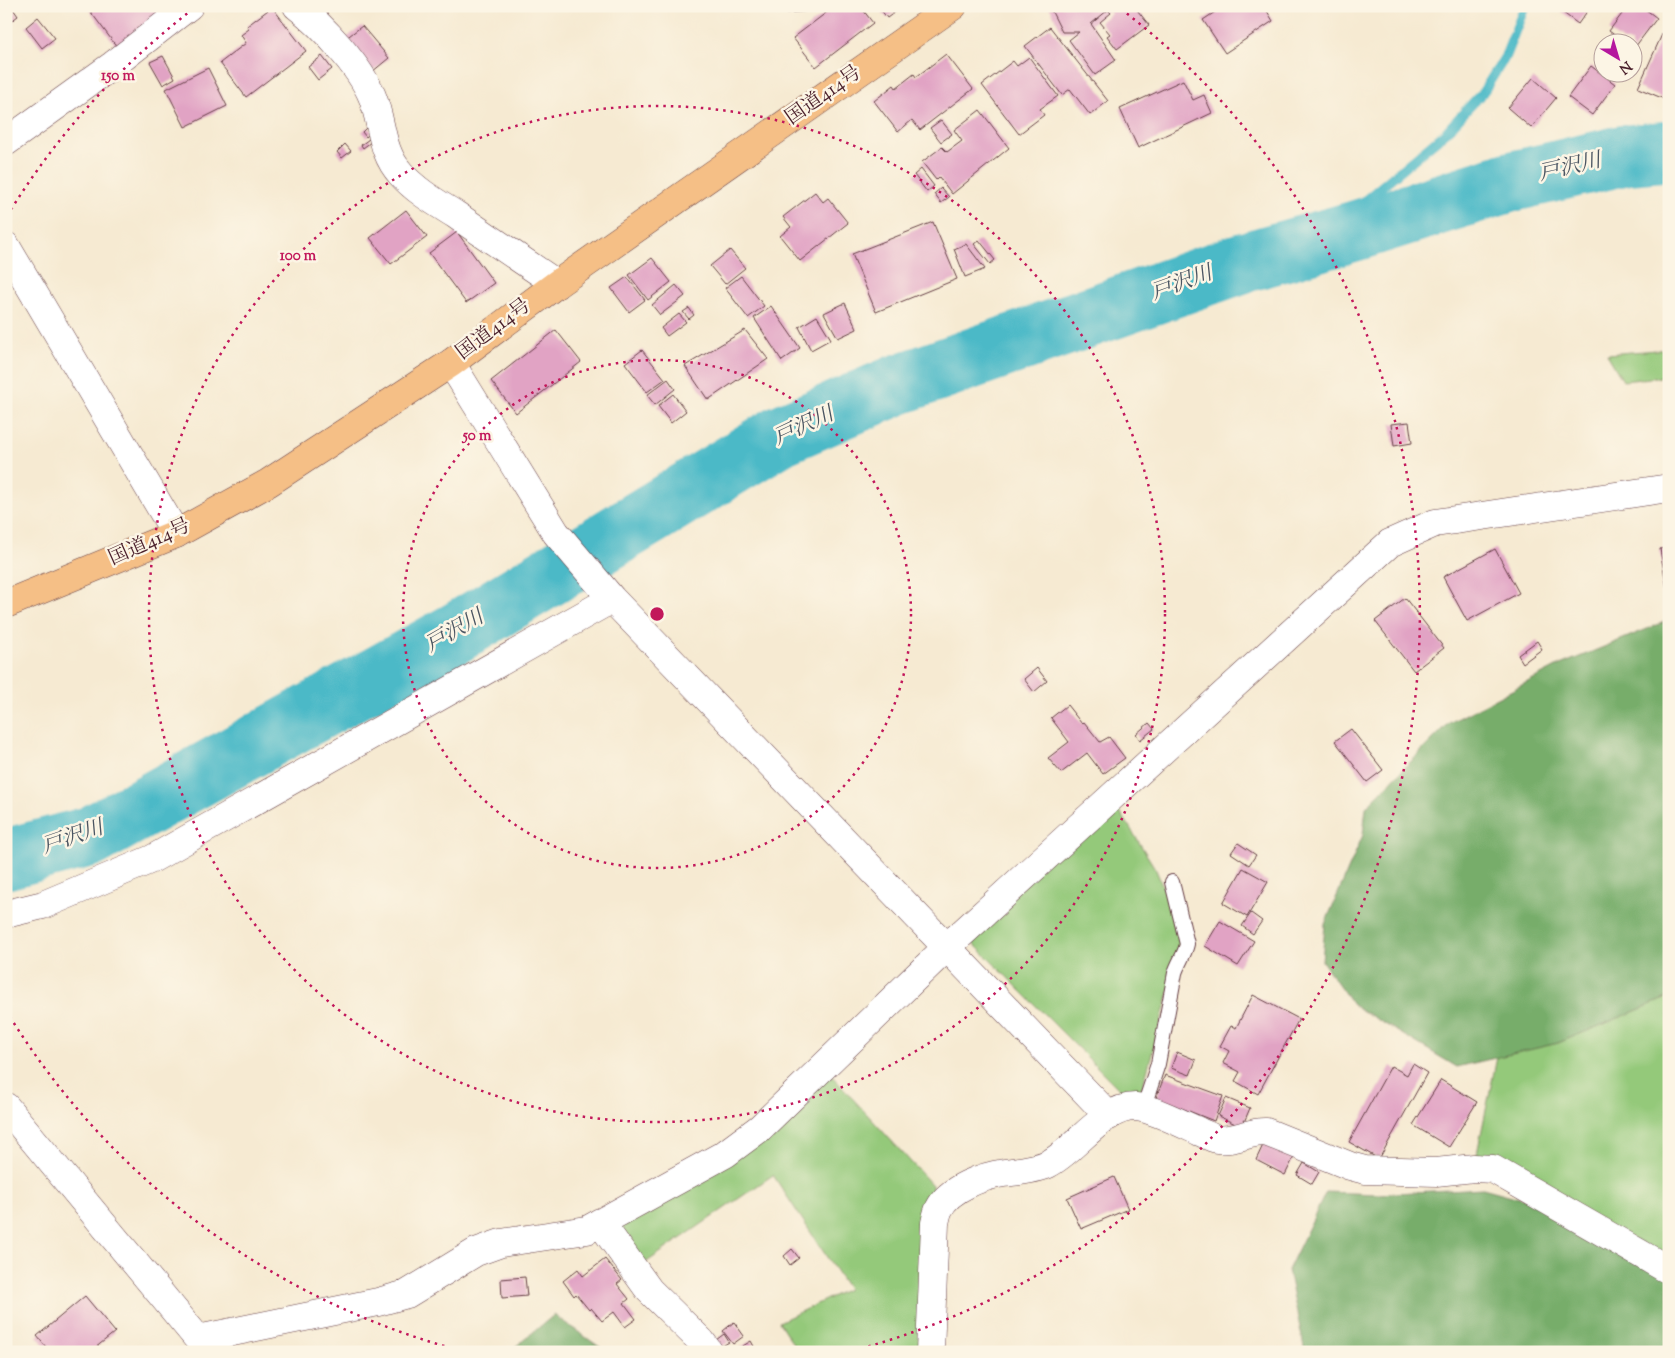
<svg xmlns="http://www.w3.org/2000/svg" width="1675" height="1358" viewBox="0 0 1675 1358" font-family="'Sorts Mill Goudy','Noto Serif JP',serif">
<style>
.green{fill:#94c97a;stroke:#6f7452}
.forest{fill:#77ad6a;stroke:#60664a}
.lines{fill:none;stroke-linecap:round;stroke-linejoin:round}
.stream{stroke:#4cb9c7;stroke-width:10}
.river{stroke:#4cb9c7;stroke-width:61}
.building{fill:#e1a3c4}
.service-casing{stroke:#643d44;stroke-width:16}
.minor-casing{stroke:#643d44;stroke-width:29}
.trunk-casing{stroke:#643d44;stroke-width:29}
.service{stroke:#fff;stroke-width:14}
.minor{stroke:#fff;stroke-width:28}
.trunk{stroke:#f5bf86;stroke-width:28}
.ring{fill:none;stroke:#c2185b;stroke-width:2.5;stroke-dasharray:2.5 5}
.labels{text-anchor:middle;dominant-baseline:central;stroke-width:5;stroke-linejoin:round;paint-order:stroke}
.street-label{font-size:20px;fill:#4a1f2b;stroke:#fcf5e5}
.water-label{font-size:21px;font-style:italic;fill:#4b5562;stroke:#fcf5e5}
.centre{fill:#c2185b;stroke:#fcf5e5;stroke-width:2.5}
.ring-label{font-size:15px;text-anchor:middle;font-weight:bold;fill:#c2185b;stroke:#fcf5e5;stroke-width:5;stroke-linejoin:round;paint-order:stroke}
</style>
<rect width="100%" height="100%" fill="#fcf5e5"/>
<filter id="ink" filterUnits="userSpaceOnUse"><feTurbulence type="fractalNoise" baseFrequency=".02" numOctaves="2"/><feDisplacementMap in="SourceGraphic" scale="10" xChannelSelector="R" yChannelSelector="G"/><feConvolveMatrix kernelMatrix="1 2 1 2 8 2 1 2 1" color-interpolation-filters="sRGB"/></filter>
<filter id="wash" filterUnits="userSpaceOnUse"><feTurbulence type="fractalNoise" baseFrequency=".0096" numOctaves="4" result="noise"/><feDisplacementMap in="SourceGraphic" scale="20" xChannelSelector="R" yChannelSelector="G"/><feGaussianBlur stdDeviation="1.12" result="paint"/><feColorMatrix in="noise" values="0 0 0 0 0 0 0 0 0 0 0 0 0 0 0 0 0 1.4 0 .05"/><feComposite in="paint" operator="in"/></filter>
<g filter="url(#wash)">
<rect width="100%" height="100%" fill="#f6ead2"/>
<path class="green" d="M1669 349V376L1623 381 1607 354Z
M1111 797 1156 870 1187 944 1177 964 1137 1107 968 938Z
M1669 997V1259L1474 1168 1497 1057 1558 1043Z
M831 1075 932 1185 934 1259 928 1352H798L779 1322 848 1289 773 1175 638 1268 600 1222Z"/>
<path class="forest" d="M1669 620V997L1558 1043 1457 1067 1353 1005 1322 961 1325 924 1363 835 1366 807 1449 723 1560 665Z
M1483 1188 1563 1210 1669 1255V1352H1305L1288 1270 1326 1192 1378 1194Z
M554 1315 607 1352H509Z"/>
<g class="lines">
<path class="stream" d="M1337 236 1356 208 1446 132 1483 92 1505 57 1525 6"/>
<path class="river" d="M6 859 92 836 456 633 781 435 897 385 1242 263 1355 231 1510 182 1625 155 1669 151"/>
</g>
<g id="blocks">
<path class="building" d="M6 6H11L18 16 6 25Z
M88 6H169L117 47 87 7Z
M785 6H813V11L785 13Z
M835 6H860L873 23 816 67 793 38Z
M878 6H903L887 18Z
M1049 6H1134L1149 25 1117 49 1107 36 1110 34 1100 22 1111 13 1108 10 1091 24 1116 60 1095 75 1069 40 1079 32H1062Z
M1224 6H1264L1273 21 1225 53 1203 20Z
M1554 6H1591L1578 24Z
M1628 6H1641L1657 18 1632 51V42H1624L1609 31Z
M272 7 306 51 246 97 220 63 246 43 241 35 249 29 247 26Z
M38 17 55 38 42 48 26 27Z
M362 26 389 58 372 72 345 39Z
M1050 27 1108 101 1090 115 1070 89 1062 95 1025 46Z
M1664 30 1669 32V101L1638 88Z
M946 54 973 89 920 130 912 120 898 132 874 101 894 85 896 88 914 74 916 77Z
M163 56 175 78 163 85 150 62Z
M322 56 332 69 318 80 308 67Z
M1029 57 1058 96 1040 109 1044 115 1019 134 982 85 1013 61 1017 66Z
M1591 66 1615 84 1592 115 1568 97Z
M208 68 227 106 185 127 166 89Z
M1533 78 1556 98 1531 128 1508 108Z
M1183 80 1193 100 1204 95 1212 113 1138 148 1120 109Z
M980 110 1009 148 952 194 939 177 936 180 922 162 942 147 947 152 962 141 954 130Z
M941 120 952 134 941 142 930 128Z
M367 127 372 132 366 137 362 132Z
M369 139 371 142 363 148 361 145Z
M345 144 351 151 342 158 337 152Z
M921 169 934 186 927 192 914 175Z
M941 188 949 197 941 203 934 194Z
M815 192 823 202 828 198 848 223 800 261 780 236 791 227 783 217Z
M406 210 427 237 391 264 370 238Z
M933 222 957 279 876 312 852 254Z
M457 232 494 283 466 303 429 253Z
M979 240 995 260 990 264 974 244Z
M966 244 985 269 965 277 954 249Z
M730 250 745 268 725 284 710 266Z
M652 258 671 282 648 300 629 275Z
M741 276 764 306 748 318 725 288Z
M627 277 645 300 629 312 611 288Z
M676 285 685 296 660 315 652 305Z
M845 303 857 329 838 338 824 313Z
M771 306 800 348 782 361 754 318Z
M689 308 694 315 689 319 683 312Z
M679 314 686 322 667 336 661 328Z
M817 316 831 339 811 350 799 327Z
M556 330 581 362 516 413 491 381Z
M745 330 768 359 708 400 685 366Z
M642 350 665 379 647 392 625 363Z
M668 379 675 389 655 405 647 395Z
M673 394 686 411 671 423 658 406Z
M1409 422 1412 443 1394 446 1391 424Z
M1669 547V590H1667L1660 549Z
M1495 549 1519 593 1467 621 1443 577Z
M1405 598 1444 648 1414 671 1375 621Z
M1537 641 1542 649 1523 663 1518 655Z
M1037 668 1047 681 1034 692 1024 679Z
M1067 705 1082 724 1084 722 1100 742 1109 737 1125 758 1103 774 1087 753 1061 773 1048 758 1069 742 1051 718Z
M1149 723 1154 729 1140 740 1136 734Z
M1351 729 1383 770 1367 782 1335 741Z
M1238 843 1256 855 1249 865 1231 853Z
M1243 868 1268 882 1247 917 1223 903Z
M1251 913 1262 921 1253 934 1242 926Z
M1220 921 1254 941 1238 966 1205 946Z
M1253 995 1299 1019 1258 1094 1235 1081 1240 1072 1223 1063 1229 1051 1220 1046 1231 1026 1236 1028Z
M1177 1052 1196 1060 1190 1075 1171 1068Z
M1413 1064 1427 1073 1379 1159 1349 1142 1391 1066 1407 1075Z
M1165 1075 1223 1096 1214 1121 1156 1098Z
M1441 1080 1477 1102 1449 1147 1413 1125Z
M1226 1098 1250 1108 1242 1127 1218 1116Z
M1264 1143 1294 1157 1285 1175 1256 1160Z
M1304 1163 1319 1172 1312 1184 1297 1175Z
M1114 1177 1128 1209 1081 1229 1067 1198Z
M792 1249 799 1258 790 1265 784 1256Z
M605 1259 622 1280 617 1284 629 1299 624 1303 636 1319 625 1327 614 1312 602 1321 591 1308 589 1310 576 1294 574 1296 563 1281 578 1269 583 1276Z
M525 1277 527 1296 502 1298 501 1279Z
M85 1296 115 1332 90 1352H50L37 1336Z
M734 1322 744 1336 733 1344 723 1331Z
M724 1334 729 1342 721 1347 716 1340Z
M751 1341 757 1352H733Z"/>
</g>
</g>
<g filter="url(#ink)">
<use href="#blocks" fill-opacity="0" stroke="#643d44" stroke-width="1"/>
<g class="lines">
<g class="service-casing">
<path id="service" d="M1143 1109 1158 1064 1175 973C1178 963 1185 954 1187 944L1172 882"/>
</g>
<g class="minor-casing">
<path id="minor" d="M297 6C323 26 360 67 372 96 383 123 380 151 401 174 416 191 437 203 456 215 489 238 523 261 557 284
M6 142 113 65 189 6
M6 246 176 534
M451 363 556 533 612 599 1109 1116
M6 914 43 905 152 859 612 599
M6 1107 198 1339 378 1302 407 1294 476 1252 501 1243 587 1230 725 1154 760 1128 947 947 1390 543 1435 523 1669 488
M600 1222 649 1290 701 1341 709 1352
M930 1352 935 1223C936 1219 937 1213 939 1209 949 1188 983 1176 1004 1173 1018 1171 1035 1170 1048 1164 1076 1150 1103 1106 1136 1107 1151 1108 1185 1125 1200 1132 1205 1134 1212 1138 1217 1139 1233 1142 1250 1131 1266 1132L1350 1166 1365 1170 1436 1172 1474 1168 1493 1169 1665 1268"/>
</g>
<g class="trunk-casing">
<path id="trunk" d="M6 604 176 534 268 483 451 363 557 284 953 6"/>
</g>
<use href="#service" class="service"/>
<use href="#minor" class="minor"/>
<use href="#trunk" class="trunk"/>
</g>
</g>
<g class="ring">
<circle cx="657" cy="614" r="254"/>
<circle cx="657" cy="614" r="508"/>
<path d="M466 1352A762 762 0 0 1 7 1012M7 216A762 762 0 0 1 193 9M1121 9A762 762 0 0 1 848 1352"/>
</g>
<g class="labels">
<g class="street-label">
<text transform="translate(824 96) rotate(-35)">国道414号</text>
<text transform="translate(494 330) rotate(-37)">国道414号</text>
<text transform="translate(150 543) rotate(-24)">国道414号</text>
</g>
<g class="water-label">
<text transform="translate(1570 168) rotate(-13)">戸沢川</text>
<text transform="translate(1182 284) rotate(-20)">戸沢川</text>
<text transform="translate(804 427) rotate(-25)">戸沢川</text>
<text transform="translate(455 632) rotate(-30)">戸沢川</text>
<text transform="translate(73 838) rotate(-19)">戸沢川</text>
</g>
</g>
<circle cx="657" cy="614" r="8" class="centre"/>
<g class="ring-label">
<text x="118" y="80">150 m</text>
<text x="298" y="260">100 m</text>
<text x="477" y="440">50 m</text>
</g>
<rect width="1675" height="1358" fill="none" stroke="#fcf5e5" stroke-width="25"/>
<g transform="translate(1618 58) rotate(142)"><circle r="24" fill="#fcf5e5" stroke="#b59f9b"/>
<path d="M0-4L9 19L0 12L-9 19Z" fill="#b5179e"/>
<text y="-8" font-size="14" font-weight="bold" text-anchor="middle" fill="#4a1f2b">N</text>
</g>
</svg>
